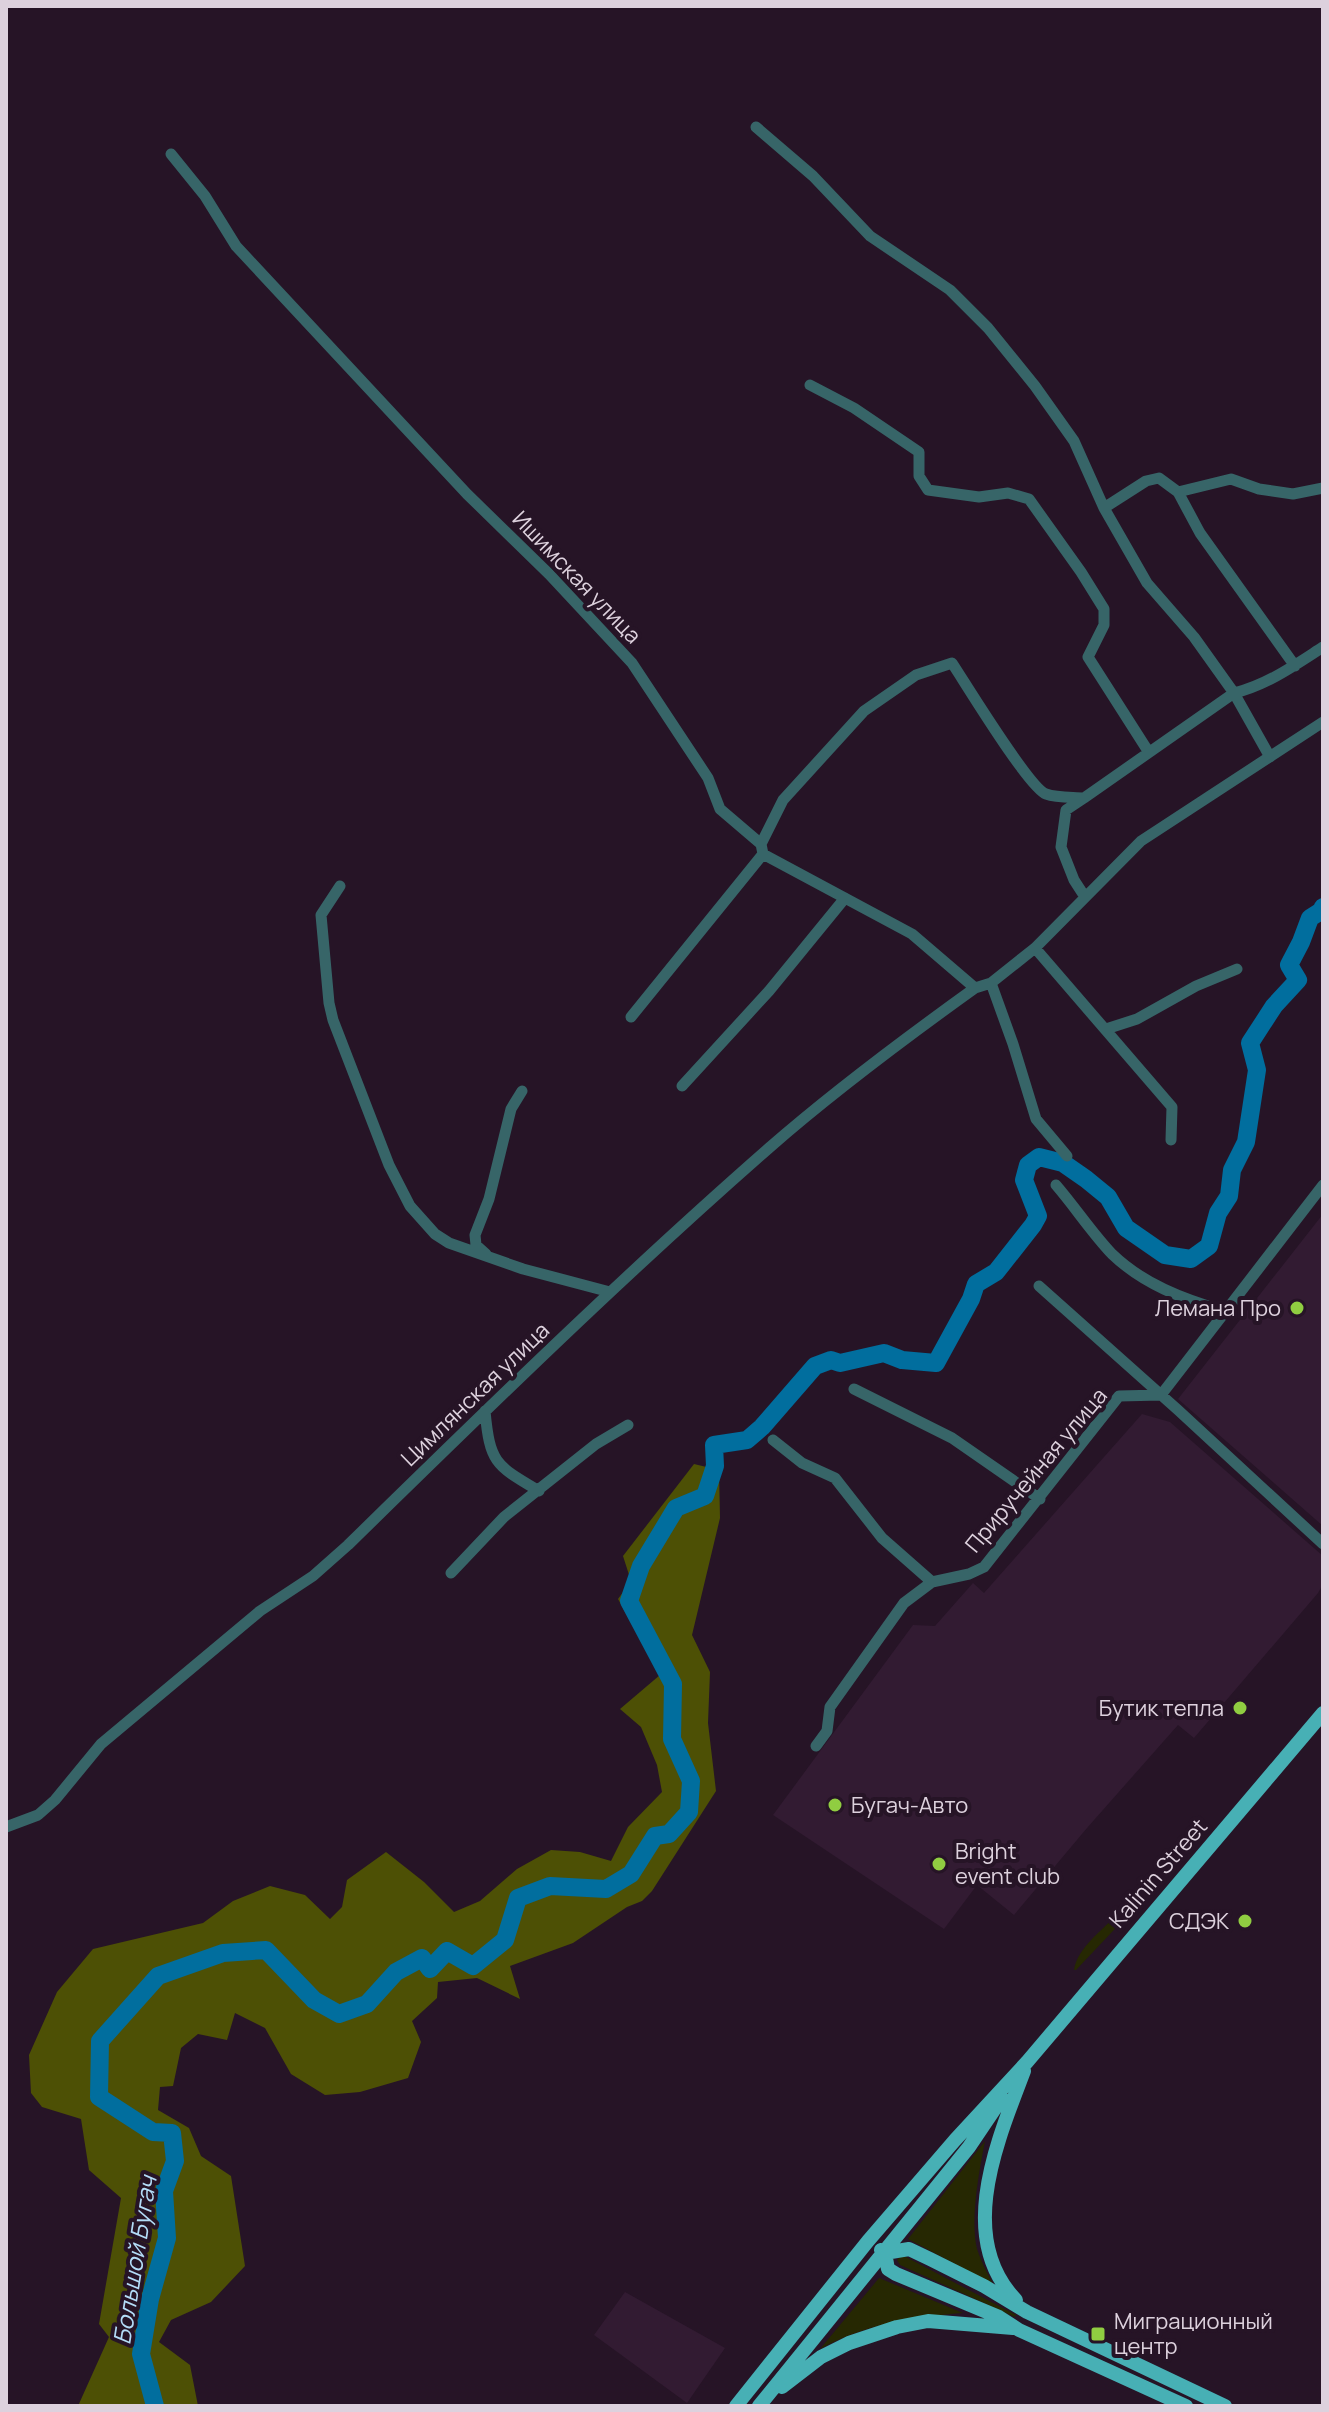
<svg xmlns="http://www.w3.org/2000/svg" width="1329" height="2412" viewBox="0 0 1329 2412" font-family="Manrope,sans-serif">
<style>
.built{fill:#321b32}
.green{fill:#262802}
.forest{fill:#4d5005}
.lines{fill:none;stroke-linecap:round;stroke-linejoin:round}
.river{stroke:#016e9e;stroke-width:18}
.minor{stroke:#376568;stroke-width:11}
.major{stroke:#47b0b5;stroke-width:14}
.poi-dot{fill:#90cd41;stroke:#261426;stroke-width:3}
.labels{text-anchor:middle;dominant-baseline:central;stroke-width:8;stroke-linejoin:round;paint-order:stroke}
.street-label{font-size:22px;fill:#ddd1dd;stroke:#261426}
.poi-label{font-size:22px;fill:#ddd1dd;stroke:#261426;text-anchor:end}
.water-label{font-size:24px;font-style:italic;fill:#b3dcf7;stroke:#261426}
</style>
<rect width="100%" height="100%" fill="#261426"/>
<path class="built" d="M1323 1214V1526L1178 1399Z
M1142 1414 1170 1422 1323 1556V1584L1318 1593 1194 1738 1178 1725 1087 1828 1014 1915 977 1885 944 1929 773 1815 913 1625 935 1626 973 1583 984 1593Z
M625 2292 725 2348 687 2403 594 2335Z"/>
<path class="green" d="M1125 1910 1128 1915 1076 1970H1074C1077 1948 1103 1930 1117 1914Z
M985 2141C979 2172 970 2219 977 2249 981 2261 987 2273 993 2284L908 2239Z
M900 2257H906L1016 2315 1015 2317 900 2265 897 2260Z
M879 2278 963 2313C911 2317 865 2324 820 2349Z"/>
<path class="forest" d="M694 1464 719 1470 720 1518 692 1635 710 1672 708 1723 716 1791 652 1891 642 1901 627 1907 573 1943 510 1966 520 1999 477 1978 438 1982 437 1998 412 2021 421 2042 408 2078 360 2092 325 2095 291 2074 265 2028 235 2013 227 2040 198 2034 181 2048 173 2086 160 2087 158 2110 189 2128 201 2156 231 2176 245 2266 211 2302 171 2320 159 2342 190 2365 198 2406H78L109 2337 99 2324 121 2198 89 2170 81 2119 42 2107 31 2093 29 2055 57 1992 93 1949 203 1923 233 1901 270 1886 305 1895 330 1919 342 1907 347 1880 386 1852 424 1882 454 1912 480 1901 517 1869 551 1850 580 1852 611 1861 628 1827 662 1792 657 1765 641 1727 620 1709 660 1675 618 1599 631 1581 623 1556Z"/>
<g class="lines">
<path class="river" d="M155 2406 141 2354 150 2299 167 2238 164 2191 175 2161 172 2133 153 2132 99 2097 100 2041 158 1976 223 1953 266 1950 314 2000 339 2014 367 2004 396 1972 422 1958 430 1969 447 1951 473 1966 505 1940 518 1898 550 1886 606 1889 631 1874 655 1836 669 1834 689 1812 691 1781 672 1739 673 1684 629 1601 641 1566 676 1508 705 1496 715 1466 714 1445 747 1440 762 1427 815 1366 831 1360 840 1363 884 1353 902 1360 936 1363 971 1299 976 1284 996 1272 1033 1225 1038 1216 1024 1180 1028 1165 1039 1157 1063 1163 1086 1179 1108 1197 1126 1228 1165 1255 1191 1259 1209 1246 1218 1213 1229 1196 1232 1170 1246 1142 1257 1070 1250 1043 1274 1006 1298 980 1289 965 1301 942 1310 918 1321 911 1323 907"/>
<path class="minor" d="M756 127 813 176 870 236 950 290 988 328 1035 386 1074 441 1104 508 1147 583 1194 637 1234 693 1270 757
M171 154 205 196 236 246 467 494 549 574 632 663 708 778 720 809 761 844 763 854 912 934 975 988
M810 385 854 408 919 452V476L928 490 979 497 1008 493 1029 499 1081 572 1104 609V625L1088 657 1148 751
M1178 492 1200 533 1295 666
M1104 508 1146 481 1159 478 1178 492 1231 479 1259 489 1293 494 1323 488
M1084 798 1234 693C1267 685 1295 665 1323 647
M761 844 783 800 864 711 916 675 952 663C966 684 1029 788 1046 794 1057 798 1073 797 1084 798L1066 810 1061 847 1074 880 1085 897
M340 886 321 915 329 1003 333 1020 389 1165 410 1206 435 1234 449 1243 523 1269 610 1292
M1035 948 1172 1107 1171 1140
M991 983 1013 1044 1036 1119 1067 1156
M631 1017 763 854
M1106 1029 1137 1019 1196 986 1237 969
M682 1086 769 991 845 898
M1056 1185C1075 1207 1092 1233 1112 1254 1143 1284 1183 1299 1224 1311
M486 1254 476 1245 475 1235 489 1199 511 1109 522 1091
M1039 1286 1178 1410 1323 1544
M854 1389 952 1438 1040 1499
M485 1411C490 1463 495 1465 539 1491
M773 1440 802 1463 835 1478 882 1538 932 1582
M451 1573 504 1517 596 1444 628 1425
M816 1746 827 1731 830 1707 904 1603 932 1582 969 1574 984 1567 1119 1396 1161 1395 1323 1185
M6 1827 38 1815 55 1800 101 1744 260 1611 313 1576 348 1545C486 1410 624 1275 769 1148 834 1091 904 1039 975 988L991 983 1035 948 1141 841 1323 722"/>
<path class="major" d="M881 2250 885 2253 888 2269 896 2274 999 2317 1019 2330 1186 2406
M885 2253 909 2249 930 2259 984 2286 1027 2312 1225 2406
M1016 2300C955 2237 998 2140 1024 2071
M782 2387 821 2357 849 2343 897 2327 928 2321 1013 2328
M736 2406 868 2241 955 2140 1027 2062 1323 1713
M759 2406 969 2147 1002 2098"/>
</g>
<g class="poi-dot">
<circle cx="1297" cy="1308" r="8"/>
<circle cx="1240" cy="1708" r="8"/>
<circle cx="835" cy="1805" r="8"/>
<circle cx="939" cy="1864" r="8"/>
<circle cx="1245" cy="1921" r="8"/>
<rect x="1090" y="2326" width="16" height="16" rx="4"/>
</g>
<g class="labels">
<g class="street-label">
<text transform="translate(577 577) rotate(46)">Ишимская улица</text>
<text transform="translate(475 1394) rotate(-44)">Цимлянская улица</text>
<text transform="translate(1036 1470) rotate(-50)">Приручейная улица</text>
<text transform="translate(1158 1873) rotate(-49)">Kalinin Street</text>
</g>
<g class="poi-label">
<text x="1281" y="1308">Лемана Про</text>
<text x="1224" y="1708">Бутик тепла</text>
<text x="851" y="1805" text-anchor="start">Бугач-Авто</text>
<text x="955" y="1851" text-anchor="start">Bright<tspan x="955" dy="25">event club</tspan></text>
<text x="1229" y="1921">СДЭК</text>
<text x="1114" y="2321" text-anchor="start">Миграционный<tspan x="1114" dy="25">центр</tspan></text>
</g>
<g class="water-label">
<text transform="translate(134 2260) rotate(-81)">Большой Бугач</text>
</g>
</g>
<rect width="1329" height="2412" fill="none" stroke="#ddd1dd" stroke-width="16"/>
</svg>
